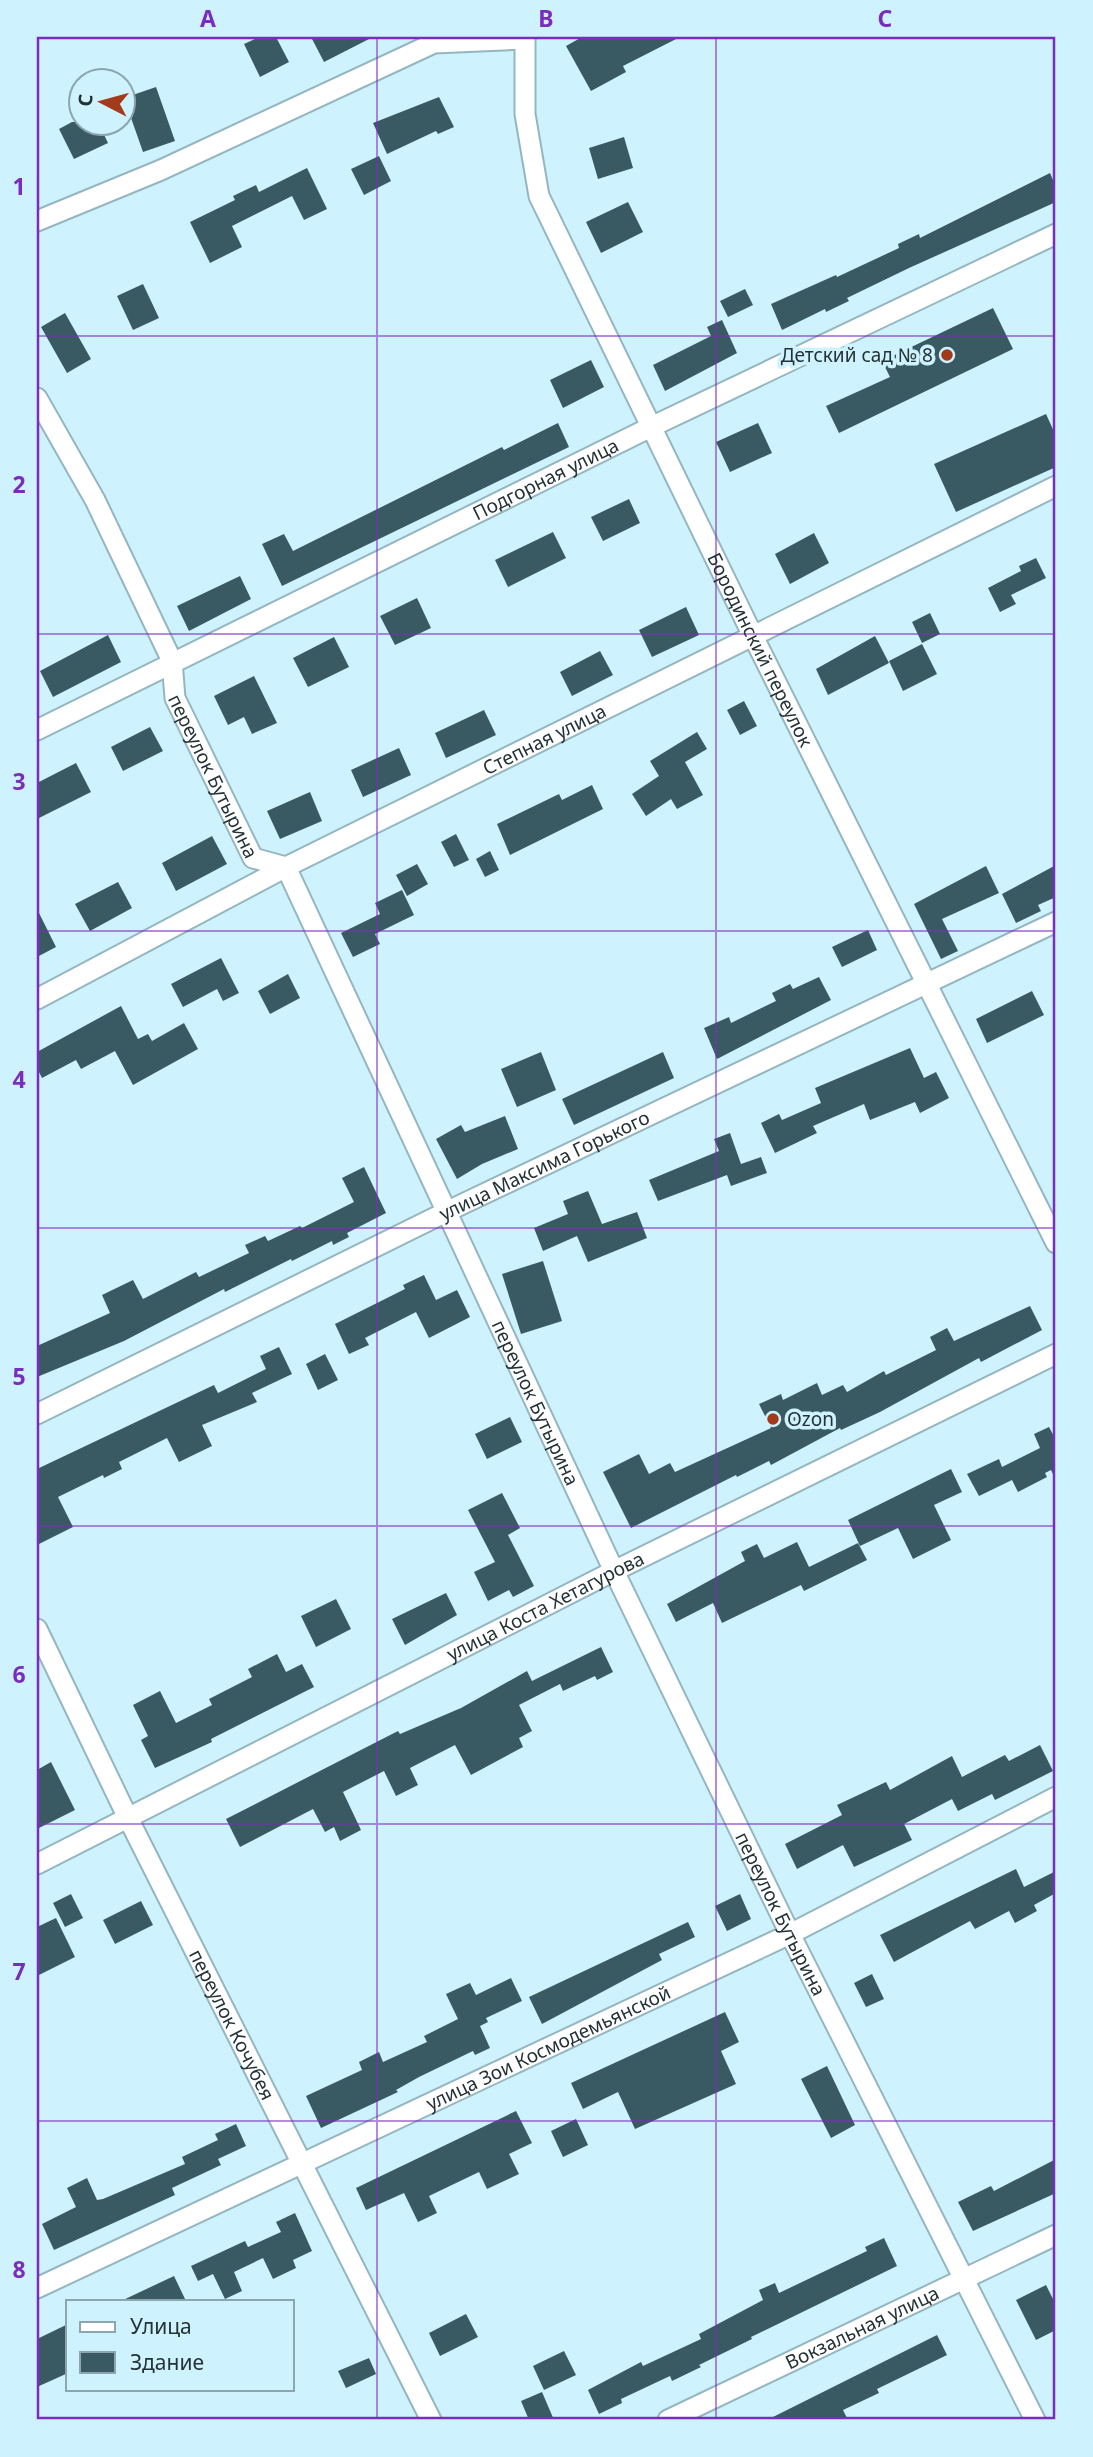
<svg xmlns="http://www.w3.org/2000/svg" width="1093" height="2457" viewBox="0 0 1093 2457" font-family="'Noto Sans',sans-serif">
<style>
.building{fill:#3a5a63}
.lines{fill:none;stroke-linecap:round;stroke-linejoin:round}
.street-casing{stroke:#94b6c0;stroke-width:23}
.street{stroke:#fff;stroke-width:19}
.grid{fill:none;stroke:#7b2cbf;stroke-width:2;stroke-opacity:0.55}
.poi-dot{fill:#a23a1b;stroke:#cff3fe;stroke-width:2.5}
.labels{text-anchor:middle;dominant-baseline:central;stroke-width:7;stroke-linejoin:round;paint-order:stroke}
.poi-label{font-size:19px;fill:#243236;stroke:#cff3fe;text-anchor:end}
.street-label{font-size:19px;fill:#243236;stroke:#cff3fe}
.neatline{fill:none;stroke:#7b2cbf;stroke-width:2.5}
.grid-label{font-size:23px;text-anchor:middle;font-weight:bold;fill:#7b2cbf}
</style>
<rect width="100%" height="100%" fill="#cff3fe"/>
<path class="building" d="M259 37H276L289 62 260 77 244 44Z
M311 37H373L324 62Z
M582 37H680L623 66 626 72 591 91 566 46Z
M156 87 175 141 143 152 124 98Z
M439 97 454 127 438 134 436 131 387 154 373 123Z
M72 122H98L108 143 74 159 59 129Z
M624 137 633 168 598 179 589 148Z
M379 156 391 181 364 195 351 169Z
M307 168 327 209 304 220 292 196 232 226 242 247 210 263 190 222 235 200 233 196 256 185 259 192Z
M1050 173 1056 187V202L909 268 847 298 849 301 826 312 825 309 782 330 771 304 836 275 837 277 899 248 898 244 919 234 920 238Z
M628 202 643 232 601 253 586 222Z
M143 284 159 318 133 330 117 296Z
M745 289 753 305 728 317 720 301Z
M993 308 1013 349 839 433 826 406 890 377 882 361Z
M65 313 91 359 67 373 41 327Z
M722 320 737 353 665 391 653 365 711 336 707 327Z
M591 360 604 387 563 408 550 380Z
M1046 414 1056 436V467L956 512 934 464Z
M558 423 569 447 282 586 262 544 284 534 293 551 502 447 504 450Z
M758 423 772 453 730 472 716 442Z
M629 499 640 523 603 541 591 517Z
M553 532 566 558 508 587 495 560Z
M814 533 829 563 790 584 775 554Z
M1036 558 1046 578 1011 595 1016 604 1000 612 988 588 1021 571 1019 566Z
M240 576 251 599 189 631 177 606Z
M417 598 431 628 395 645 380 616Z
M686 607 699 635 652 657 639 630Z
M930 613 940 634 922 643 912 622Z
M108 635 121 662 53 697 40 671Z
M875 636 889 663 828 695 816 669Z
M334 637 349 667 308 687 293 658Z
M922 644 937 674 903 691 889 661Z
M600 651 613 675 572 696 560 672Z
M254 676 277 723 252 734 244 717 228 725 214 696Z
M744 701 757 726 740 735 727 710Z
M484 710 496 735 446 758 435 733Z
M150 727 163 751 123 771 111 747Z
M697 732 707 749 685 762 703 795 677 809 671 799 646 816 632 794 659 776 650 761Z
M399 748 411 775 363 797 351 770Z
M76 763 91 792 37 819V783Z
M592 785 603 809 510 855 497 824 559 794 562 800Z
M310 792 322 821 280 839 267 811Z
M456 834 469 860 454 867 441 842Z
M212 836 227 864 176 891 162 863Z
M490 851 499 870 485 877 476 859Z
M417 864 428 884 407 896 396 875Z
M1056 865V897L1038 905 1041 911 1016 923 1002 894Z
M986 866 999 893 942 919 958 951 941 959 914 904Z
M118 882 132 908 90 931 75 904Z
M402 890 414 915 375 934 380 944 353 957 341 933 380 914 375 903Z
M37 909 56 947 37 957Z
M868 930 877 950 842 967 832 947Z
M221 958 239 993 223 1001 217 989 183 1007 171 984Z
M288 974 300 998 270 1014 258 991Z
M819 977 831 1000 717 1059 704 1028 729 1017 731 1023 776 1001 772 993 790 984 793 989Z
M1032 991 1044 1015 987 1043 976 1019Z
M121 1006 138 1039 148 1034 152 1041 184 1023 198 1049 133 1085 115 1051 81 1069 76 1060 42 1078 37 1068V1052Z
M910 1048 924 1078 936 1072 949 1098 920 1113 915 1102 870 1120 864 1104 813 1126 817 1133 775 1153 761 1123 779 1114 782 1120 821 1103 815 1088Z
M541 1052 556 1090 517 1107 501 1069Z
M663 1052 674 1078 574 1125 562 1099Z
M505 1116 518 1149 482 1164 457 1179 436 1139 461 1125 465 1132Z
M730 1133 741 1164 761 1157 767 1173 731 1186 727 1175 658 1201 649 1180 719 1151 714 1139Z
M364 1167 386 1213 347 1233 349 1237 333 1245 332 1241 292 1261 291 1259 225 1292 224 1289 124 1341 37 1377V1346L110 1313 102 1295 133 1280 143 1299 196 1272 199 1277 249 1253 245 1245 265 1236 268 1241 300 1226 302 1228 354 1202 342 1178Z
M588 1191 602 1224 637 1212 647 1238 588 1262 577 1236 543 1251 534 1228 568 1214 563 1201Z
M543 1261 562 1321 521 1334 502 1274Z
M424 1275 436 1300 457 1290 470 1317 429 1338 416 1312 365 1338 369 1345 349 1354 335 1324 405 1289 403 1285Z
M1030 1306 1042 1330 981 1362 979 1358 880 1412 841 1430 840 1428 771 1465 769 1461 737 1477 736 1475 631 1528 603 1472 639 1454 649 1474 670 1463 675 1472 771 1428 759 1404 781 1394 783 1400 817 1383 822 1395 843 1385 847 1392 884 1371 886 1375 936 1350 930 1337 947 1328 954 1341Z
M279 1347 292 1374 252 1393 257 1402 202 1425 212 1446 179 1462 167 1438 119 1462 122 1469 104 1478 103 1475 58 1497 73 1527 37 1545V1469L214 1385 218 1393 266 1369 260 1356Z
M325 1354 338 1380 318 1390 306 1364Z
M510 1417 522 1442 487 1459 475 1434Z
M1049 1427 1056 1440V1481L1051 1470 1045 1473 1047 1477 1018 1492 1012 1480 979 1496 967 1474 999 1459 1002 1467 1040 1448 1034 1434Z
M951 1469 962 1492 934 1505 951 1540 913 1559 898 1528 860 1546 848 1520Z
M502 1493 520 1528 508 1535 534 1586 513 1597 509 1590 488 1601 474 1572 495 1562 468 1510Z
M797 1542 809 1567 858 1543 867 1560 804 1591 801 1585 722 1623 713 1603 676 1622 667 1604 745 1561 741 1552 757 1544 764 1558Z
M446 1593 457 1615 405 1645 392 1619Z
M336 1599 351 1629 316 1647 301 1616Z
M601 1647 613 1672 597 1680 595 1676 563 1691 560 1684 519 1705 532 1731 519 1738 523 1747 471 1775 455 1745 410 1768 418 1785 396 1796 384 1771 343 1792 361 1830 340 1841 334 1827 325 1832 313 1809 240 1847 226 1819 398 1731 400 1734 461 1708 527 1671 532 1681Z
M277 1654 286 1672 302 1664 314 1687 211 1739 212 1742 155 1768 141 1740 148 1736 133 1705 160 1691 176 1723 212 1705 209 1699 252 1677 248 1669Z
M1040 1745 1053 1771 995 1800 992 1794 958 1811 952 1799 904 1824 912 1840 854 1867 843 1845 797 1869 785 1844 842 1815 837 1805 886 1782 890 1790 952 1756 962 1777 1005 1755 1009 1761Z
M51 1762 75 1810 37 1829V1770Z
M1016 1869 1024 1887 1056 1871V1893L1034 1905 1037 1911 1015 1923 1009 1911 975 1929 970 1921 894 1962 880 1935Z
M71 1894 83 1918 65 1927 53 1903Z
M740 1894 751 1919 727 1931 715 1906Z
M141 1901 153 1925 115 1944 103 1920Z
M56 1918 75 1957 37 1976V1927Z
M688 1922 695 1937 659 1954 662 1960 542 2024 529 1997Z
M872 1974 884 1999 866 2007 854 1983Z
M511 1978 522 2001 486 2018 488 2022 480 2026 490 2048 475 2055 473 2051 419 2077 396 2090 398 2092 321 2128 306 2096 362 2070 359 2062 379 2052 383 2062 427 2042 424 2036 458 2019 446 1994 470 1983 476 1995Z
M725 2012 739 2042 721 2051 736 2084 635 2129 618 2092 583 2109 571 2083Z
M827 2066 855 2125 831 2138 801 2079Z
M516 2111 532 2143 509 2154 519 2174 487 2189 479 2172 429 2196 437 2213 418 2222 404 2193 366 2210 356 2188Z
M576 2119 588 2145 563 2157 551 2131Z
M236 2124 246 2146 218 2159 221 2165 172 2188 175 2195 54 2250 42 2224 76 2207 67 2188 87 2178 97 2200 103 2199 185 2164 182 2157 218 2140 215 2134Z
M1056 2159V2193L973 2231 958 2202 991 2186 994 2191Z
M295 2213 312 2251 293 2260 296 2268 273 2279 263 2258 234 2272 242 2291 225 2299 213 2274 198 2281 191 2266 245 2241 248 2247 281 2232 276 2222Z
M884 2238 897 2266 751 2337 752 2339 699 2365 701 2367 672 2381 670 2376 621 2399 622 2403 599 2414 588 2390 641 2362 643 2366 701 2339 699 2334 763 2300 759 2290 775 2283 779 2293 867 2251 865 2247Z
M174 2276 186 2301H121Z
M1046 2285 1056 2305V2330L1036 2340 1016 2300Z
M466 2314 478 2337 440 2356 429 2333Z
M68 2324V2373L37 2387V2339Z
M937 2335 947 2355 877 2389 879 2393 843 2410 848 2420H767Z
M564 2351 576 2375 544 2390 533 2366Z
M369 2358 376 2374 346 2388 338 2371Z
M542 2392 554 2420H529L521 2401Z"/>
<g class="lines">
<g class="street-casing">
<g id="street">
<path id="s1" d="M525 39V114L539 196 753 636 1056 1243"/>
<path d="M37 221 161 170 434 43 525 39"/>
<path id="s2" d="M37 398 95 500 172 661 175 698 253 858 286 867 614 1571 790 1934 1035 2420"/>
<path id="s3" d="M37 730 651 427 1056 234"/>
<path id="s4" d="M37 999 286 867 1056 486"/>
<path id="s5" d="M37 1414 446 1212 1056 922"/>
<path id="s6" d="M37 1629 128 1818 431 2420"/>
<path id="s7" d="M37 1864 614 1571 1056 1354"/>
<path id="s8" d="M37 2288 790 1934 1056 1797"/>
<path id="s9" d="M668 2420 1056 2235"/>
</g>
</g>
<use href="#street" class="street"/>
</g>
<path class="grid" d="M377 37V2420M716 37V2420M37 336H1056M37 634H1056M37 931H1056M37 1228H1056M37 1526H1056M37 1824H1056M37 2121H1056"/>
<g class="poi-dot">
<circle cx="947" cy="355" r="7"/>
<circle cx="773" cy="1419" r="7"/>
</g>
<g class="labels">
<g class="poi-label">
<text x="933" y="355">Детский сад № 8</text>
<text x="787" y="1419" text-anchor="start">Ozon</text>
</g>
<g class="street-label">
<text stroke="none"><textPath href="#s3" startOffset="567">Подгорная улица</textPath></text>
<text stroke="none"><textPath href="#s1" startOffset="663">Бородинский переулок</textPath></text>
<text stroke="none"><textPath href="#s4" startOffset="570">Степная улица</textPath></text>
<text stroke="none"><textPath href="#s2" startOffset="420">переулок Бутырина</textPath></text>
<text stroke="none"><textPath href="#s5" startOffset="565">улица Максима Горького</textPath></text>
<text stroke="none"><textPath href="#s2" startOffset="1136">переулок Бутырина</textPath></text>
<text stroke="none"><textPath href="#s7" startOffset="570">улица Коста Хетагурова</textPath></text>
<text stroke="none"><textPath href="#s2" startOffset="1703">переулок Бутырина</textPath></text>
<text stroke="none"><textPath href="#s6" startOffset="441">переулок Кочубея</textPath></text>
<text stroke="none"><textPath href="#s8" startOffset="565">улица Зои Космодемьянской</textPath></text>
<text stroke="none"><textPath href="#s9" startOffset="215">Вокзальная улица</textPath></text>
</g>
</g>
<rect width="1093" height="2457" fill="none" stroke="#cff3fe" stroke-width="77"/>
<rect x="66" y="2300" width="228" height="91" fill="#cff3fe" stroke="#8ba6ae" stroke-width="2"/>
<rect x="80" y="2322" width="35" height="10" fill="#ffffff" stroke="#8ba6ae" stroke-width="2"/>
<text x="130" y="2334" font-size="21" fill="#243236">Улица</text>
<rect x="80" y="2352" width="35" height="21" fill="#3a5a63" stroke="#8ba6ae" stroke-width="2"/>
<text x="130" y="2370" font-size="21" fill="#243236">Здание</text>
<g transform="translate(102 102) rotate(276)"><circle r="33" fill="#cff3fe" stroke="#8ba6ae" stroke-width="2"/>
<path d="M0-5L12 26L0 18L-12 26Z" fill="#a23a1b"/>
<text y="-10" font-size="19" font-weight="bold" text-anchor="middle" fill="#243236">С</text>
</g>
<rect x="38" y="38" width="1016" height="2380" class="neatline"/>
<g class="grid-label">
<text x="208" y="27">A</text>
<text x="546" y="27">B</text>
<text x="885" y="27">C</text>
<text x="19" y="195">1</text>
<text x="19" y="493">2</text>
<text x="19" y="790">3</text>
<text x="19" y="1088">4</text>
<text x="19" y="1385">5</text>
<text x="19" y="1683">6</text>
<text x="19" y="1980">7</text>
<text x="19" y="2278">8</text>
</g>
</svg>
